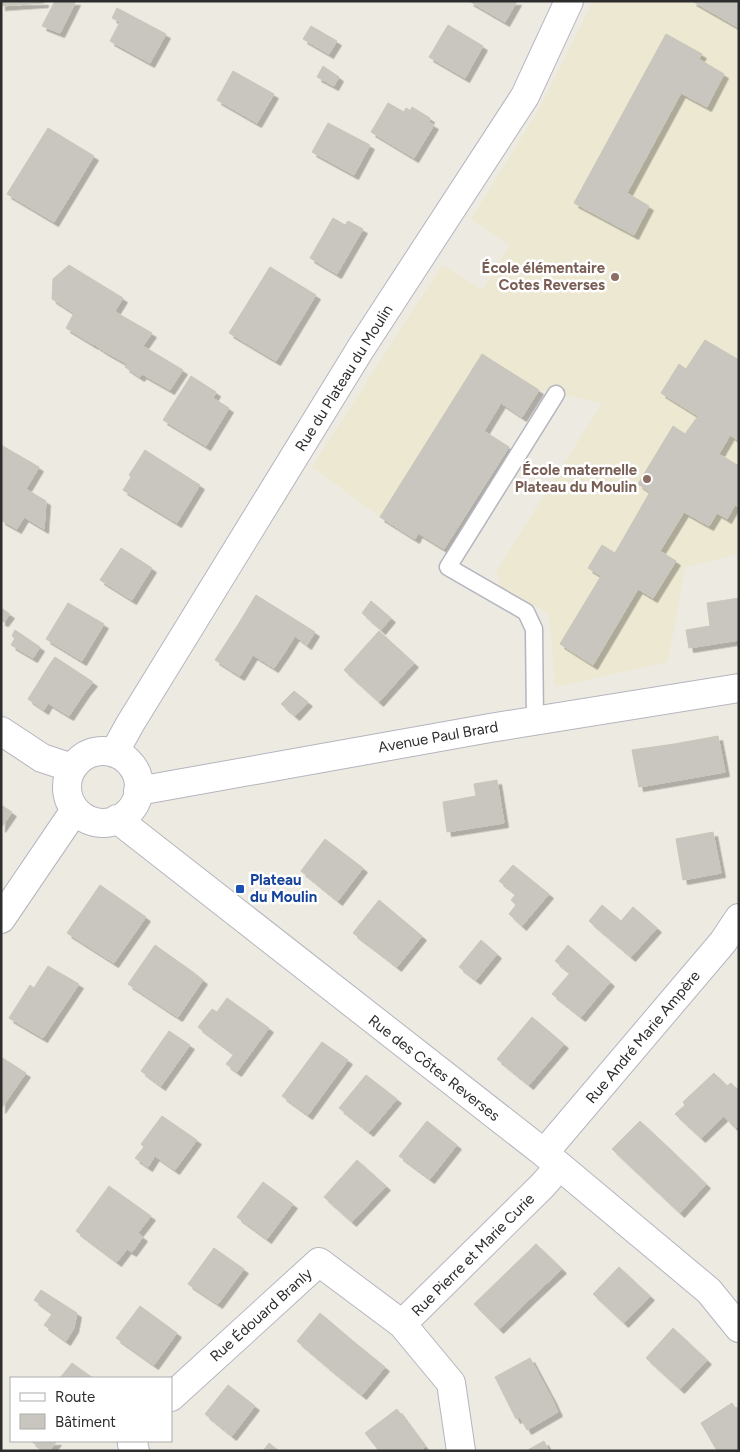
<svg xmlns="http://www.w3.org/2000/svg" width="740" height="1452" viewBox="0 0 740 1452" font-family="Figtree,sans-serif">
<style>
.education{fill:#ede8d2}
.building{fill:#c9c6c0;stroke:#c9c6ba;filter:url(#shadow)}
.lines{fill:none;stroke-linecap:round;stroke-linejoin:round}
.lane-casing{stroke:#b4b5bf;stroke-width:19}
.street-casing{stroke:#b4b5bf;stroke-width:30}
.lane{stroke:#fff;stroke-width:16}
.street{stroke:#fff;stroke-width:28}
.education-dot{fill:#8d6e63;stroke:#fff;stroke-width:2}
.transit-dot{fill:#1a4fb4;stroke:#fff;stroke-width:2}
.labels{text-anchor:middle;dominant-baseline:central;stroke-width:5;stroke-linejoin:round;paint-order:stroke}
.education-label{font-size:15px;font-weight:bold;fill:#785e54;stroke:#fff;text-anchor:end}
.street-label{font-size:15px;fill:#2d2d2d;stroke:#fff}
.transit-label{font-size:15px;font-weight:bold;fill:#164399;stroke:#fff;text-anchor:start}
</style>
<defs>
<filter id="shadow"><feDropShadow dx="4.5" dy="4.5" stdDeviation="0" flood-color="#0004"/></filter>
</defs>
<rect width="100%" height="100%" fill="#edeae1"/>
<path class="education" d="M593 1H739V554L685 567 668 662 555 687 549 613 502 589 496 572 602 403 539 390 522 417 501 403 484 431 509 447 444 549 418 534 415 539 380 517 312 467 442 265 483 290 510 245 471 219 541 106Z"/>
<path class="building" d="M1 1H44V3L1 6Z
M55 1H76L60 33 42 26Z
M469 1H517L505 22Z
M692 1H739V28Z
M117 8 166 34 150 63 110 41 120 22 112 18Z
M448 25 483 46 465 78 429 57Z
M311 26 337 41 329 54 303 39Z
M666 34 702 54 699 59 724 74 707 107 681 93 627 193 649 206 634 235 574 203Z
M323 66 339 77 334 86 317 77Z
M233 71 274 94 257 123 217 100Z
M388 103 404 112 406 108 434 125 414 158 371 132Z
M412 107 430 118 428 122 410 111Z
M328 123 370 145 354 175 312 152Z
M48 128 94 156 54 222 7 194Z
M333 218 345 225 348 221 363 229 337 274 310 258Z
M69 265 123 298 94 345 66 328 74 313 52 299 53 279Z
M270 267 316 295 276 361 229 333Z
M116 312 124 317 104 351 95 345Z
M124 317 152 333 143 346 183 370 170 390 142 374 140 377 125 367 127 364 104 351Z
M705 340 739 360V441L730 435 719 454 739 466V507L735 505 727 519 717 513 709 526 684 512 660 551 676 561 653 598 638 589 593 665 560 644 601 576 588 568 602 545 615 553 650 492 638 484 673 426 685 434 698 416 661 393 679 364 686 369Z
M482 354 539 390 522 417 501 403 484 431 509 447 444 549 418 533 415 539 380 517Z
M191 376 216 392 213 398 229 408 206 446 163 420Z
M1 445 39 467 26 489 46 501 44 529 24 517 17 529 1 520Z
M145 450 200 485 177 523 123 490 131 477 129 475Z
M121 548 152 568 132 600 100 580Z
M256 595 315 632 307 645 295 636 285 652 239 623Z
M739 598V640L689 648 686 630 710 626 707 603Z
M371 601 391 618 381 630 362 613Z
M68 603 104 624 82 661 46 639Z
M1 608 10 614 4 622 1 621Z
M239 623 285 652 274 668 253 655 240 676 215 660Z
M15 630 40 647 33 658 11 645 15 638 12 636Z
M379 631 414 663 379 702 344 670Z
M55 657 93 682 85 692 48 667Z
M48 667 85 692 69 716 48 703 44 710 28 699Z
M294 691 308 702 295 716 281 704Z
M718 736 725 772 680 780 674 744Z
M674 744 680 780 639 787 632 750Z
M497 780 504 823 447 832 443 802 476 796 474 784Z
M1 805 12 812 1 828Z
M713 832 721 873 683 880 676 839Z
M325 839 363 868 338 901 301 871Z
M513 865 549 894 522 926 509 914 516 905 511 900 516 894 499 881Z
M100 885 146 917 114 963 67 933Z
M379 900 422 936 397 967 382 955 384 952 356 929Z
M602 905 621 921 633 907 657 928 631 957 589 921Z
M356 929 384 952 382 955 353 933Z
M481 940 497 954 476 980 459 967Z
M155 945 193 972 167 1010 128 984Z
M568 945 610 982 581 1017 552 994 570 973 555 961Z
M48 966 79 984 43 1038 9 1018 30 985 34 988Z
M193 972 203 980 178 1017 167 1010Z
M227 998 269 1028 237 1072 226 1064 234 1054 198 1027 212 1009 217 1012Z
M532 1017 564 1044 529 1085 497 1059Z
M169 1031 190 1045 161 1086 141 1071Z
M322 1042 348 1060 308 1115 282 1096Z
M1 1057 26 1073 1 1109Z
M714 1073 727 1086 731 1083 739 1091V1125L735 1128 724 1116 701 1138 675 1114 685 1105 683 1102Z
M366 1075 397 1099 369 1132 339 1108Z
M162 1116 197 1140 175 1170 155 1156 148 1167 135 1158 144 1147 141 1144Z
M427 1121 457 1145 430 1179 399 1156Z
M640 1121 673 1152 646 1181 612 1149Z
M673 1152 706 1184 680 1213 646 1181Z
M357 1160 386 1186 352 1222 324 1197Z
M263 1182 293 1204 267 1239 237 1217Z
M109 1186 151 1216 138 1233 143 1237 132 1252 127 1249 117 1262 76 1231Z
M536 1244 562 1269 531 1298 506 1273Z
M214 1248 244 1269 218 1304 188 1284Z
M619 1267 650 1296 624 1323 593 1294Z
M506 1273 531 1298 499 1329 474 1304Z
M41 1290 77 1313 74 1328 34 1300Z
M140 1306 177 1333 154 1365 116 1338Z
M320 1313 353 1341 330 1369 297 1341Z
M52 1314 74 1328 66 1341 44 1325Z
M673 1328 707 1360 680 1389 646 1358Z
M353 1341 385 1367 362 1395 330 1369Z
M530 1358 552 1399 516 1419 495 1377Z
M72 1363 93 1378H60Z
M228 1385 255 1406 232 1436 205 1414Z
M552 1399 558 1412 527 1430 520 1417Z
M732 1403 739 1413V1448L735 1451H717L701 1423Z
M397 1409 425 1447 420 1451H379L365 1433Z
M31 1441H57L49 1451H44Z
M544 1441 549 1451H526Z
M269 1443 279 1451H263Z"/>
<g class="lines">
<g class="lane-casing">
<path id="lane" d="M535 720 534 629 526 612 448 567 556 394"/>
</g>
<g class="street-casing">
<path id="street" d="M1 731 42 758 72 768
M67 787a36 36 0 1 1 72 0a36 36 0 1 1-72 0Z
M114 753 130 724 361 348 525 96 569 1
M138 791 490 728 739 688
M117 819 544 1153 709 1291 739 1328
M1 919 75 810
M544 1153 723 942 739 918
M171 1397 319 1262 402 1324
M134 1441 132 1444 135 1451
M461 1451 451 1383 402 1324 542 1186 559 1167"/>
</g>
<use href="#lane" class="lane"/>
<use href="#street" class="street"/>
</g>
<g class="education-dot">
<circle cx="615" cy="277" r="5"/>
<circle cx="647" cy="479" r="5"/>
</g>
<rect class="transit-dot" x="235" y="884" width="10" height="10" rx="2.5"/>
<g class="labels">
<g class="education-label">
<text x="605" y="268">École élémentaire<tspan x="605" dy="17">Cotes Reverses</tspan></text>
<text x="637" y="470">École maternelle<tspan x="637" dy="17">Plateau du Moulin</tspan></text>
</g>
<g class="street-label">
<text transform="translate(344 378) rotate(-58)">Rue du Plateau du Moulin</text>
<text transform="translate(438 737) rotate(-10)">Avenue Paul Brard</text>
<text transform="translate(643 1037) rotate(-50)">Rue André Marie Ampère</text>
<text transform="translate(434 1068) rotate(38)">Rue des Côtes Reverses</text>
<text transform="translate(473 1255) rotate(-45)">Rue Pierre et Marie Curie</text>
<text transform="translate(261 1315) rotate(-42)">Rue Édouard Branly</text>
</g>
<g class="transit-label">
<text x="250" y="880">Plateau<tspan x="250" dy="17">du Moulin</tspan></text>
</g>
</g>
<rect width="740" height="1452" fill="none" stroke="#2d2d2d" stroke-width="5"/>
<rect x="10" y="1377" width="162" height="65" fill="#ffffff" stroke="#ababab"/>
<rect x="20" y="1393" width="25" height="8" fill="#ffffff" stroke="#ababab"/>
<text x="55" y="1402" font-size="15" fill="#2d2d2d">Route</text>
<rect x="20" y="1414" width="25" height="15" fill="#c9c6c0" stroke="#ababab"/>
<text x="55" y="1427" font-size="15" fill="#2d2d2d">Bâtiment</text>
</svg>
